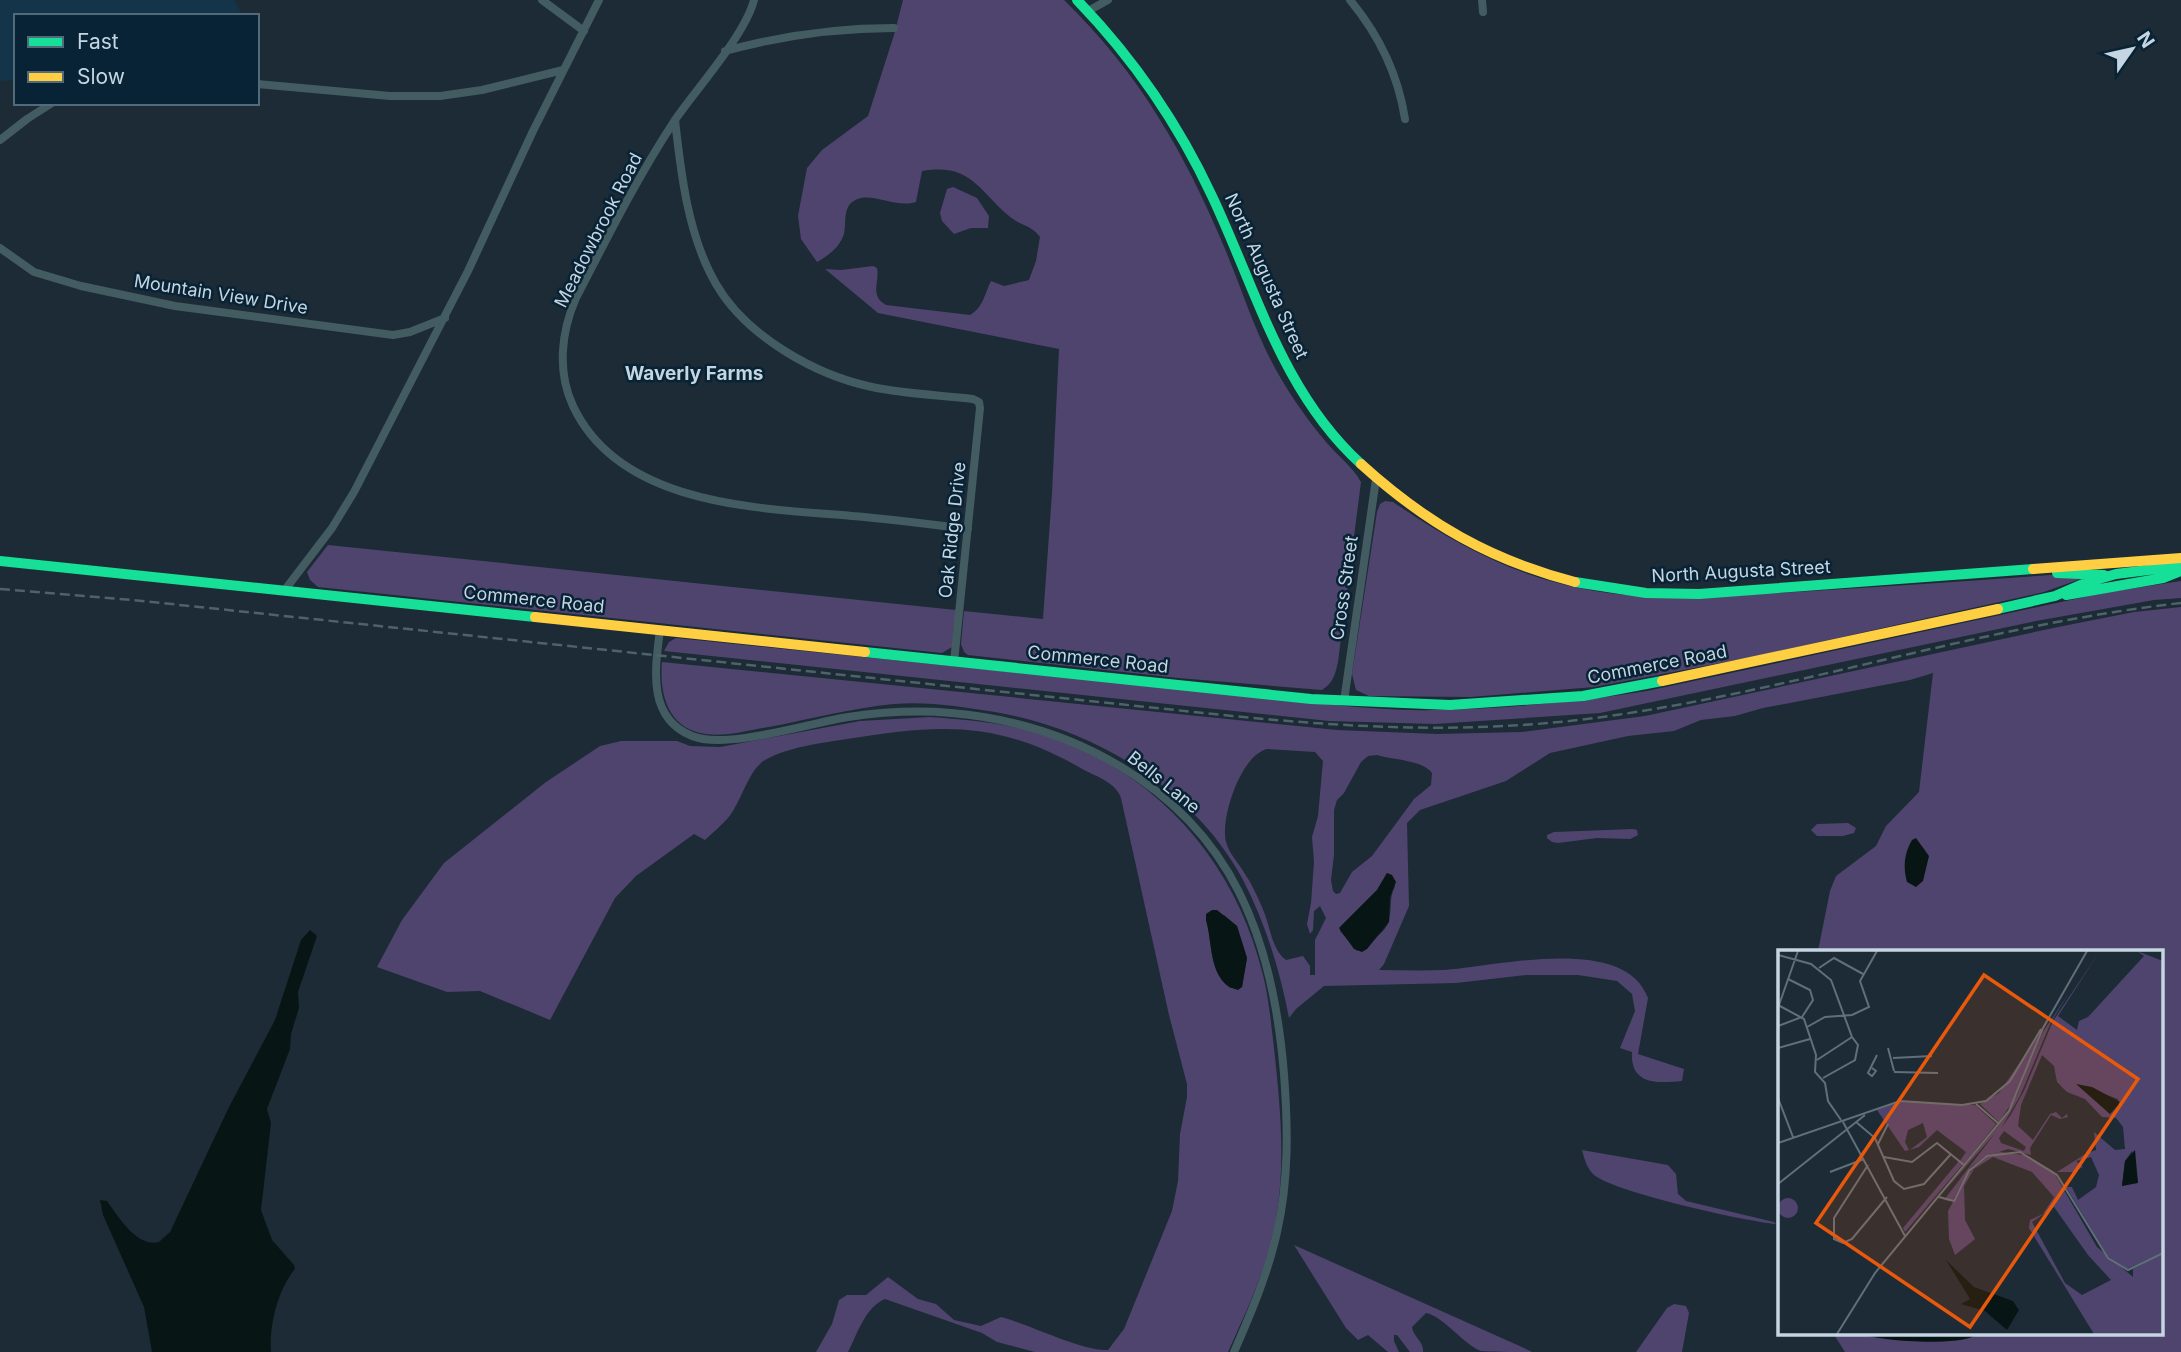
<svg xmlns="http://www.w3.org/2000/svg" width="2181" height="1352" viewBox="0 0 2181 1352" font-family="Inter,sans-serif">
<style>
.built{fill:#133449}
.green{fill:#4f446d;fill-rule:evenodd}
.water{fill:#071615}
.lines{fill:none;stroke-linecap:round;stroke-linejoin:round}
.street{stroke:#435c62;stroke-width:8}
.fast{stroke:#16e098;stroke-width:10}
.slow{stroke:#ffcf43;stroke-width:10}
.rail{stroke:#4f6269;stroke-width:2.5;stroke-dasharray:10 5;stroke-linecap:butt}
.labels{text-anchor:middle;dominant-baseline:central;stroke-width:5;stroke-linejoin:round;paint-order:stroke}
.street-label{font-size:18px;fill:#c5d5e1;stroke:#072335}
.neighbourhood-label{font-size:19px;font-weight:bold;fill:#c5d5e1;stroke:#072335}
.inset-road{fill:none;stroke:#606f7a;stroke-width:2}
.view{fill:#e8590c;fill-opacity:0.15;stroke:#e8590c;stroke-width:3.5}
.inset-edge{fill:none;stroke:#c5d5e1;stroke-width:3.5}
</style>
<rect width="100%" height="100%" fill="#1c2b36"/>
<path class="built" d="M0 0H234L243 16H16V80L0 81Z"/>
<path class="green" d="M903 0H1064C1139 73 1185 153 1225 249 1243 292 1256 336 1280 377 1293 399 1309 422 1326 442 1337 455 1353 467 1361 482L1338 662C1335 675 1333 683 1322 690L1178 678 968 655 964 652 961 644 964 611 1043 619 1052 493 1059 349 878 313 825 269 841 270 873 266 877 268C880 282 869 296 886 305L970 315C983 308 985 293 991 281L1004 286 1029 280 1036 261 1040 237C1032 225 1019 225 1009 216 978 190 971 163 922 171L916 202C897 208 878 195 861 198 841 203 847 220 844 234 840 247 828 256 817 262L801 239 798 216 807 168 822 150 868 116 894 35Z
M953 187 977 198 989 216 988 228H971L954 234 942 221 940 213 947 189Z
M1385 501 1393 502C1436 531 1479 557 1528 574 1622 607 1715 597 1812 591 1891 586 1971 581 2050 575L2086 577 2044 592 1752 657 1594 687 1471 697 1369 696 1356 690 1352 674 1377 512 1380 504Z
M328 545 956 610 952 647 942 653 318 587 310 580 307 572Z
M2181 581V598L2154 600 2036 621 1600 713 1435 724 1329 721 664 651 669 642 676 638 1345 706C1374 708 1403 711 1432 710 1504 709 1576 702 1647 691L2103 593Z
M2181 607V1352H1845L1833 1333C1864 1333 1956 1352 1979 1333H2162V951H1818L1830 891 1836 876 1876 846 1886 826 1919 792 1933 673 1910 680 1763 708 1735 716 1701 720 1674 731 1628 736 1550 753 1506 781 1420 810 1407 823 1409 906 1384 964 1379 970C1400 970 1422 971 1443 970 1495 967 1624 933 1648 998L1638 1054 1684 1069 1682 1081C1659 1083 1630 1086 1632 1052L1620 1048 1635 1011 1632 994 1617 981 1578 975H1527L1456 983 1324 986 1296 1009 1289 1018C1280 970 1265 922 1242 878 1193 788 1094 729 995 712 963 707 927 701 894 704 852 708 811 719 769 727 749 730 727 737 706 734 668 729 659 694 662 662L1337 730 1437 734 1522 732 1645 716 2058 627 2134 612ZM1267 749 1315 752 1323 761 1318 816 1312 837 1314 862 1311 903 1307 924 1310 934 1313 930 1314 911 1320 906 1326 918 1315 940V975H1310V966L1303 956 1286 960C1271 949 1270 924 1262 907 1257 896 1252 884 1245 874 1239 863 1229 854 1226 842 1220 818 1241 755 1267 749ZM1377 755C1393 760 1423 760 1432 773L1431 785 1414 799 1372 856 1352 872 1340 893 1336 894 1333 891 1331 880 1334 855V810L1337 800 1344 793 1361 762 1368 756ZM1387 873 1395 886C1389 898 1392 908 1389 920 1386 934 1367 943 1357 951L1340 931 1341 926 1377 890Z
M930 717C975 720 1023 725 1065 742 1167 784 1237 868 1263 975 1269 999 1271 1024 1274 1048 1280 1103 1286 1163 1276 1218 1268 1265 1248 1308 1228 1352H1035L997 1342 982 1333 885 1299C865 1307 857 1335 848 1352H816L832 1324 839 1300 847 1295H866L888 1277 918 1299 936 1304 954 1320 981 1326 1001 1317C1028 1324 1084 1352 1108 1350L1124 1329 1172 1211 1178 1181 1180 1134 1187 1097V1084L1169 1015 1121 798C1116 783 1098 777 1084 770 998 720 942 724 847 739 821 743 788 747 765 760 748 770 741 803 728 818 721 826 712 833 705 840L694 834 636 876 615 898 550 1020 480 991 447 992 377 967 402 920 444 863 546 782 600 746 621 741H677L690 746 720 747 860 721ZM1224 915 1237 926 1247 958 1242 987 1230 988C1209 972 1213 944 1206 920Z
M1848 823 1856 828 1854 833 1843 836H1817L1811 830 1817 824Z
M1633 829 1637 830 1638 835 1630 839 1597 838 1558 843 1552 842 1547 838V835L1554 832Z
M1582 1150 1668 1165 1676 1174 1678 1194 1686 1201 1774 1222 1776 1224C1748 1222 1609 1191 1593 1174 1587 1168 1584 1158 1582 1150Z
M1294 1245 1524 1348 1532 1352C1520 1352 1492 1352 1481 1351 1463 1344 1443 1316 1426 1313L1412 1327C1413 1337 1424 1341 1423 1352H1410L1397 1335H1394V1341L1399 1352H1388L1368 1335 1358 1340 1346 1328Z
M1674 1304 1686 1306 1689 1313 1682 1352H1636L1667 1308Z"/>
<path class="water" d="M1916 838 1929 856 1923 881 1916 887 1907 882C1903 867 1904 854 1912 840Z
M1387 873 1392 875 1396 882 1390 897 1389 922 1367 949 1362 952 1354 949 1339 928 1377 890Z
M1212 910H1217L1237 926 1247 958 1242 987 1238 990C1208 983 1213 943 1206 920V914Z
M310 930 317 936 298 992 299 1008 291 1034 290 1049 267 1109 271 1123 261 1210 272 1240 294 1265 295 1269C278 1289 269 1326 271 1352H152L144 1307 103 1215 100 1200 107 1201C118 1216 137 1248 159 1242L170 1232 229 1107 275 1020 301 940Z
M1859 1333H1979C1965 1347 1879 1342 1859 1333Z"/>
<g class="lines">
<path class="street" d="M542 0 584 31
M754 0C745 35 697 88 675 120 638 176 607 238 576 298 561 332 557 372 573 406 620 506 758 508 852 516 890 519 929 524 968 529
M1350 0C1379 35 1398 74 1405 119
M1482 0 1483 12
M1088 11 1108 0
M725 51C780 36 836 28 894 28
M257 84 390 96H440L482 90 563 70
M675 120C681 174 688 236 716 284 746 336 815 375 872 387 905 394 939 395 973 399L979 402 980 408 954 662
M0 140 27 119 52 103
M0 248 34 272 81 286 175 306 393 335 410 332 445 318
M284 591 332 528 354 492 468 271 533 131 599 0
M660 630C655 669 647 718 692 736 726 750 810 723 848 717 882 712 917 710 951 713 1069 723 1184 783 1239 892 1267 948 1279 1012 1284 1074 1288 1127 1289 1180 1277 1232 1268 1273 1251 1313 1234 1352
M1344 701 1376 479"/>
<path class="fast" d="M1077 0C1133 58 1178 123 1212 196 1256 289 1282 392 1361 464
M0 561 535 617
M2057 573 2104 575
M1575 582 1646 593 1699 594 2033 569
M2066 595 2163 578 2181 571
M1998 609 2055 596 2085 583 2116 574 2181 566
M865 652 1311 699 1450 705 1583 696 1662 681"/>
<path class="slow" d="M1361 464C1426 523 1490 560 1575 582
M2033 569 2181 558
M535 617 865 652
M1662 681 1998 609"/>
<path class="rail" d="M0 589 133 600 1232 716C1357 728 1469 734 1595 718 1792 692 1983 625 2181 603"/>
</g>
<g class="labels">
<g class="street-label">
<text transform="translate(598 230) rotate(-63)">Meadowbrook Road</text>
<text transform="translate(1267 276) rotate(66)">North Augusta Street</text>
<text transform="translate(221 294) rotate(9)">Mountain View Drive</text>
<text transform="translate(952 530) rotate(-84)">Oak Ridge Drive</text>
<text transform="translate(1741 571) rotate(-3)">North Augusta Street</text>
<text transform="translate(1344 588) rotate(-82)">Cross Street</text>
<text transform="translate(534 599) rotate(6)">Commerce Road</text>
<text transform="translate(1098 659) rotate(6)">Commerce Road</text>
<text transform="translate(1657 664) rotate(-11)">Commerce Road</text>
<text transform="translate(1164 782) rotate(39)">Bells Lane</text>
</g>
<g class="neighbourhood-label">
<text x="694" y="373">Waverly Farms</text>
</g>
</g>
<g transform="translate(1778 950)">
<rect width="385" height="385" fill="#1c2b36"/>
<path d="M322 1 280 66 299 80 301 71 310 67 366 6 359 1 385 11V302L349 319 331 308 288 237H294L300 250 318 237 321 225 313 207 298 211 305 217 295 222H279L309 203 318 200 316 182 337 200 347 199 345 177 338 168 324 167 307 149 289 142 279 132 276 116 264 105 243 155 240 176 255 190 272 164 278 162 284 168 289 164 290 167 282 169 273 165 252 198 253 205 230 199 206 207 193 217 174 251 166 250 218 182 163 245 229 165 265 82 291 43 272 74 242 146 223 178 232 166 246 141 275 71ZM299 134 340 149 341 155 332 164ZM226 181 248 197 246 201 223 193 221 188ZM354 201 360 232 344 236 347 211ZM264 80 239 145 221 172 202 154 221 143ZM124 151 197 155 218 174 186 214 182 211 188 202 159 180 141 197 132 200 149 187 145 173 130 180 127 192 131 200 127 201 99 160ZM222 202 246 205 275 221 319 297 355 327V319L385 303V384H316L251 278 252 270 265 264 276 247 254 222 215 207 196 219 186 236 187 270 197 289 177 305 171 289 170 261 191 223 211 205ZM276 257 310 305 333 330 304 345 287 333 254 272ZM181 211 185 214 127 282 125 278ZM0 258a10 10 0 1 1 20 0a10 10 0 1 1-20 0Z" fill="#4f446d" fill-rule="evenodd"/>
<path d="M298 134 314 137 342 152 332 164ZM357 200 360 233 344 236 347 211ZM168 310 196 337 235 351 241 360 229 380 207 361 183 354 192 349Z" fill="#071615"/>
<path class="inset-road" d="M0 5 33 14 53 30 74 87M41 18 56 8 85 24M0 55 26 69 38 105 37 122 47 133 50 151 63 170M1 55 20 1M0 76 24 67 35 50 32 40 10 29M29 77 47 67 74 65 91 57 82 31 99 1M0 98 32 89M110 98 116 121M115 108 154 106M39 110 74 87 80 95 77 110 45 128M94 118 98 121 94 126 90 123 99 105M116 122 160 123M0 148 15 187M198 154 220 173M65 172 127 286M78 172 97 188 116 231 126 239 146 234 173 204M0 193 122 151 184 155 208 151 232 131 263 79M100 194 110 174M106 207 134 212 159 193 186 215M90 215 56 268V289L65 293 74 289 109 247M52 222 86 209M0 234 87 165M161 247 176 251 191 221 209 206 242 202 279 225 330 308 350 320 385 303M59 384 97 323 231 161 265 78 309 1"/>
<path class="view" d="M206 25 360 129 192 377 38 273Z"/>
<rect width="385" height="385" class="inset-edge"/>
</g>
<rect x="14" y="14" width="245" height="91" fill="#072335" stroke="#536a7a" stroke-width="2"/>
<rect x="28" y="37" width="35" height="10" fill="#16e098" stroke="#536a7a" stroke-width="2"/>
<text x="77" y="49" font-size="21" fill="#c5d5e1">Fast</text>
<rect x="28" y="72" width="35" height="10" fill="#ffcf43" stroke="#536a7a" stroke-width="2"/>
<text x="77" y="84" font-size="21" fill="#c5d5e1">Slow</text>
<g transform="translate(2132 49) rotate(56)" stroke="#072335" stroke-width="5" paint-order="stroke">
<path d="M0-5L12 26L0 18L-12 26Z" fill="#c5d5e1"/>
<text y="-10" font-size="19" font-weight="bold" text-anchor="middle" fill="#c5d5e1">N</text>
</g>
</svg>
